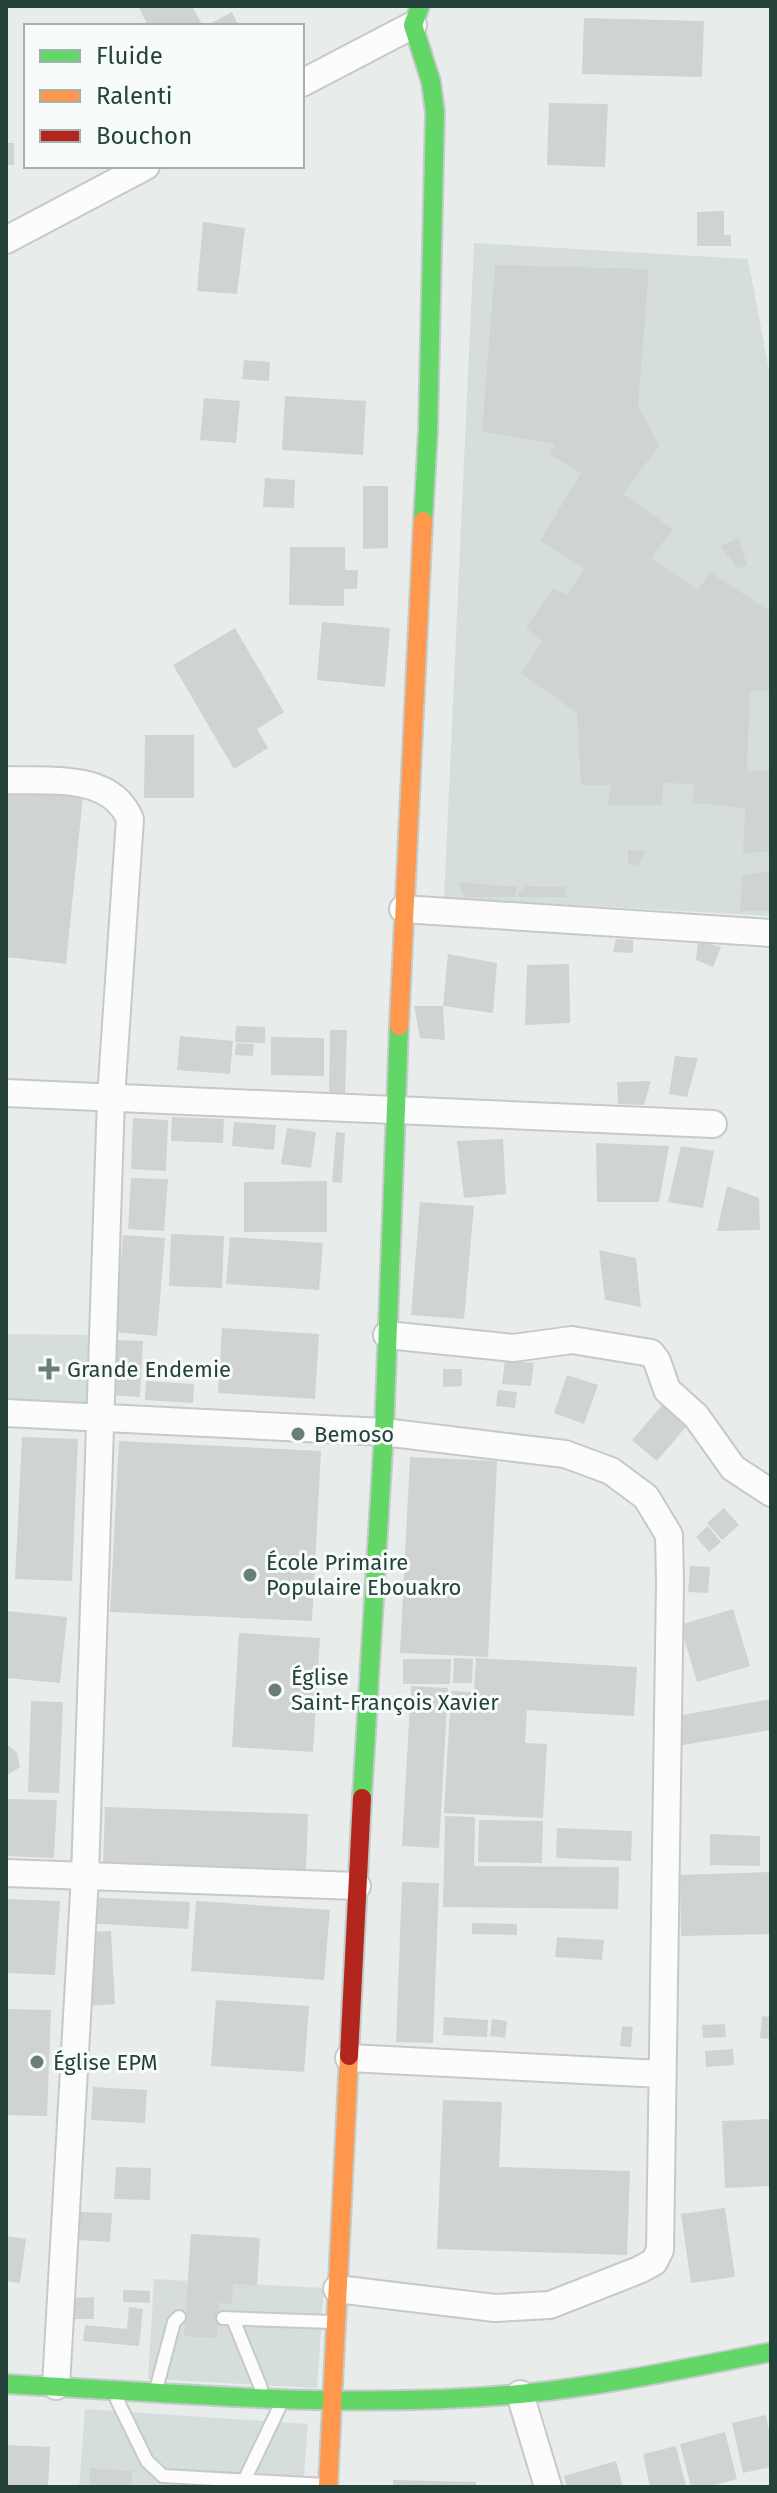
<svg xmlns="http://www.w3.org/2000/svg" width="777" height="2493" viewBox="0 0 777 2493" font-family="'Fira Sans',sans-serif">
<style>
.built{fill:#d6dedb}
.building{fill:#cfd4d2}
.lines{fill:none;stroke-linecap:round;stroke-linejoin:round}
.lane-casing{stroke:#c5cac8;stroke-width:16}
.street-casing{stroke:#c5cac8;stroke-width:30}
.fast-casing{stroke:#c3cbc8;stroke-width:22}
.slow-casing{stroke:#c3cbc8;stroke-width:22}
.jam-casing{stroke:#c3cbc8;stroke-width:22}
.lane{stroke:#fcfcfc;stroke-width:12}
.street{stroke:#fcfcfc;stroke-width:26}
.fast{stroke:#63d668;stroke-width:18}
.slow{stroke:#ff974d;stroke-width:18}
.jam{stroke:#b3261e;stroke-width:18}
.poi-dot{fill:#697e78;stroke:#f7fbf9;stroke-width:3}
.labels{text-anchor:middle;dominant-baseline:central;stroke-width:6;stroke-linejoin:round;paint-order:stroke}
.poi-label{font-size:22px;fill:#24423a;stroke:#f7fbf9;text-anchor:start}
</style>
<rect width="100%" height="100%" fill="#e8edeb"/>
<path class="built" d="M474 243 748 259 771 381V916L444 898Z
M6 1334 92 1335 90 1403 6 1402Z
M154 2279 324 2288 317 2388 148 2379Z
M85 2409 308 2424 303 2487H79Z"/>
<path class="building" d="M138 6H192L203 26H148Z
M232 12 239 26H206Z
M584 18 704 21 702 77 582 74Z
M549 103 608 104 605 167 547 165Z
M6 143H14V165H6Z
M724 211V235H731V246H697V212Z
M203 222 245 228 237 294 197 291Z
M495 265 649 269 638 405 659 446 623 494 673 529 651 558 698 590 710 572 771 612V691H750L747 771 771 770V852L743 853 745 808 693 803 694 784 663 783 662 805H608L611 785H581L577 713 521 673 543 641 526 628 553 588 567 595 584 568 540 541 581 473 549 454 556 444 482 432Z
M244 360 270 362 269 381 242 379Z
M285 396 366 401 363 455 282 450Z
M204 398 240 401 236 443 200 440Z
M265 478 295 480 294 508 263 507Z
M363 486H388V548L363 549Z
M739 538 747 565 738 569 720 546Z
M290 547H345V570H358L357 589H344V606L289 605Z
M322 622 390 628 385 687 317 680Z
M235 628 284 712 257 729 268 748 234 769 173 665Z
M145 735H194V798H144Z
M6 789 83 796 66 964 6 957Z
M628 850 645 851 639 866 628 863Z
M771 871V911H740L742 876Z
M459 882 517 887 515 897 526 886 565 887 566 897H464Z
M616 939 633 940V953L613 952Z
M698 941 721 947 713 967 696 960Z
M448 954 497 963 493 1013 443 1006Z
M569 964 570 1023 525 1025 527 965Z
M414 1006H443L445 1040 420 1038Z
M236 1026 265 1027V1043L235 1042Z
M330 1030H347L345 1094 329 1093Z
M180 1036 233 1041 230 1074 177 1070Z
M271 1037 324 1038V1076L271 1075Z
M236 1043 254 1044 253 1056 235 1055Z
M675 1056 698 1058 687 1097 669 1094Z
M651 1081 644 1105 618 1104 617 1082Z
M172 1117 224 1119 223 1143 171 1141Z
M133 1118 168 1120 166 1171 131 1169Z
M234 1122 276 1125 274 1150 232 1146Z
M287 1128 316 1132 311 1168 281 1164Z
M336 1132 345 1133 342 1183 332 1182Z
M503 1139 506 1194 464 1198 457 1141Z
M596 1143 669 1146 659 1202H597Z
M681 1146 714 1151 703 1208 668 1202Z
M131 1178 168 1179 164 1231 128 1229Z
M327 1181V1232H244V1182Z
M727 1186 759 1198 760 1230 717 1231Z
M420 1202 474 1206 464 1319 411 1315Z
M171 1234 224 1236 222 1288 169 1286Z
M123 1235 165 1238 157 1336 115 1332Z
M230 1237 323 1243 319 1290 226 1284Z
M599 1250 636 1258 641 1307 605 1300Z
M222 1328 319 1334 315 1399 218 1393Z
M114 1340 143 1341 140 1397 111 1395Z
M505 1360 534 1363 531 1386 502 1384Z
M154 1363 176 1364 175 1378 153 1376Z
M443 1369H462V1386L443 1387Z
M567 1375 598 1385 584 1424 554 1413Z
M146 1381 194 1384 193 1403 145 1400Z
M498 1390 517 1392 515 1408 496 1406Z
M665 1402 690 1422 657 1461 632 1440Z
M22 1437 78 1439 72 1581 15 1579Z
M119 1441 321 1451 312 1621 110 1612Z
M410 1457 497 1461 488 1657 400 1653Z
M724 1508 739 1525 722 1540 707 1523Z
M708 1526 721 1542 709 1552 696 1537Z
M690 1566 710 1567 708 1593 688 1592Z
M733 1609 750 1666 697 1682 680 1625Z
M6 1611 67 1617 60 1683 6 1678Z
M239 1633 320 1638 313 1752 232 1747Z
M454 1658 473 1659 472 1683H453Z
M476 1658 637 1667 634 1716 527 1710 525 1743 547 1744 543 1818 444 1813 451 1691 474 1692Z
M403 1659H451L450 1684H403Z
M411 1686 448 1688 439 1848 402 1846Z
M771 1699V1730L677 1746 672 1717Z
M31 1701 63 1702 59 1793 28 1792Z
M6 1743 17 1753 20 1767 6 1776Z
M6 1799 57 1800 54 1858 6 1856Z
M105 1807 308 1814 306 1872 103 1865Z
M445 1816 475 1817 474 1866 619 1867 618 1909 443 1907Z
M479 1820 543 1821 542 1863 478 1862Z
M557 1828 632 1831 631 1861 556 1858Z
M710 1834 760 1836V1866L710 1865Z
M771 1872V1934L681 1936 680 1875Z
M402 1882 439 1883 433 2043 396 2042Z
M87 1897 190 1902 188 1929 86 1923Z
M6 1899 60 1901 55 1975 6 1973Z
M196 1901 330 1910 324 1980 191 1971Z
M472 1923 517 1924V1935L472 1934Z
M111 1931 115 2004 91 2006 86 1932Z
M557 1937 604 1940 602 1960 555 1957Z
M216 2000 309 2006 304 2072 211 2066Z
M6 2009 51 2010 47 2116 6 2115Z
M762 2016 771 2017V2039L760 2038Z
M444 2017 488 2020 487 2037 443 2035Z
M492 2019 507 2021 505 2038 490 2036Z
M725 2024 726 2037 703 2038 702 2025Z
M622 2026 633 2027 631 2047 620 2046Z
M733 2049 734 2065 706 2067 705 2051Z
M93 2087 147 2090 145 2123 91 2120Z
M443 2100 502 2102 499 2167 630 2171 627 2255 437 2249Z
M771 2119V2186L725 2188 722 2121Z
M116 2167 151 2168 150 2200 114 2199Z
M725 2208 735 2277 691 2283 681 2214Z
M80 2212 112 2213 110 2242 79 2240Z
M191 2234 260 2238 257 2285 233 2284 232 2304 219 2303 217 2338 184 2336Z
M6 2236 26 2239 20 2283 6 2281Z
M123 2290 150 2291V2303L123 2302Z
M94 2297V2319H75L74 2298Z
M129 2307 143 2309 139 2346 83 2341 85 2325 127 2329Z
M766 2415 771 2440V2467L743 2473 732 2423Z
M725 2432 737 2479 708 2487H691L680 2444Z
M6 2445 50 2447 48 2487H6Z
M676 2446 686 2487H650L643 2454Z
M616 2461 623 2487H567L564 2476Z
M90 2468 133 2471 131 2487H89Z
M393 2480 476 2482V2487H393Z"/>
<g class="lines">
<g class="lane-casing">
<path id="lane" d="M223 2318 332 2322
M233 2319 261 2388
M157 2386 174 2322 179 2317
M117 2400 147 2461 163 2476 326 2485
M244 2481 279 2408"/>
</g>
<g class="street-casing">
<path id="street" d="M302 83 413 25
M6 240 146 166
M6 780C48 782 110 772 130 819L111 1098 85 1876 56 2386
M403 909 771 933
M6 1093 713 1124
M387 1335 513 1348 572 1340 651 1353 657 1361 667 1390 696 1416 733 1468 771 1493
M6 1413 384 1432 565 1454 611 1471 646 1497 669 1535 670 1583 660 2250 654 2262 639 2270 550 2305 495 2308 337 2289
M6 1873 357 1886
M349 2058 661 2074
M520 2394 548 2487"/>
</g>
<g class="fast-casing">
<path id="fast" d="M420 6 413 25 431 82 435 112 428 431 423 521
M362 1798 384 1432 399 1026
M6 2384C177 2393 349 2410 520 2394 604 2386 688 2368 771 2352"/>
</g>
<g class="slow-casing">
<path id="slow" d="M399 1026 423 521
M328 2487 349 2056"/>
</g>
<g class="jam-casing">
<path id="jam" d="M349 2056 362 1798"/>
</g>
<use href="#lane" class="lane"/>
<use href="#street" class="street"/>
<use href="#fast" class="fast"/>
<use href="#slow" class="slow"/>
<use href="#jam" class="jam"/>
</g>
<g class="poi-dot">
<path d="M45 1357h8v8h8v8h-8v8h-8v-8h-8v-8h8z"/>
<circle cx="298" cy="1434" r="8"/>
<circle cx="250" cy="1575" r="8"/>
<circle cx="275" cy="1690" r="8"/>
<circle cx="37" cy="2062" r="8"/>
</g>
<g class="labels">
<g class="poi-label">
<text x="67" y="1369">Grande Endemie</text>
<text x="314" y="1434">Bemoso</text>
<text x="266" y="1562">École Primaire<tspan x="266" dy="25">Populaire Ebouakro</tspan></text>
<text x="291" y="1677">Église<tspan x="291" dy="25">Saint-François Xavier</tspan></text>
<text x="53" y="2062">Église EPM</text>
</g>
</g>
<rect width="777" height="2493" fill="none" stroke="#24423a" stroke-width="16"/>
<rect x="24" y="24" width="280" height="144" fill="#f7fbf9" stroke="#a3b1ad" stroke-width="2"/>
<rect x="40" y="50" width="40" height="12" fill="#63d668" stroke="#a3b1ad" stroke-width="2"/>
<text x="96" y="64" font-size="24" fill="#24423a">Fluide</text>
<rect x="40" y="90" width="40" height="12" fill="#ff974d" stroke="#a3b1ad" stroke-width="2"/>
<text x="96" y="104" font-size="24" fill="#24423a">Ralenti</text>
<rect x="40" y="130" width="40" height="12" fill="#b3261e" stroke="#a3b1ad" stroke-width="2"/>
<text x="96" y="144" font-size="24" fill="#24423a">Bouchon</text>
</svg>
